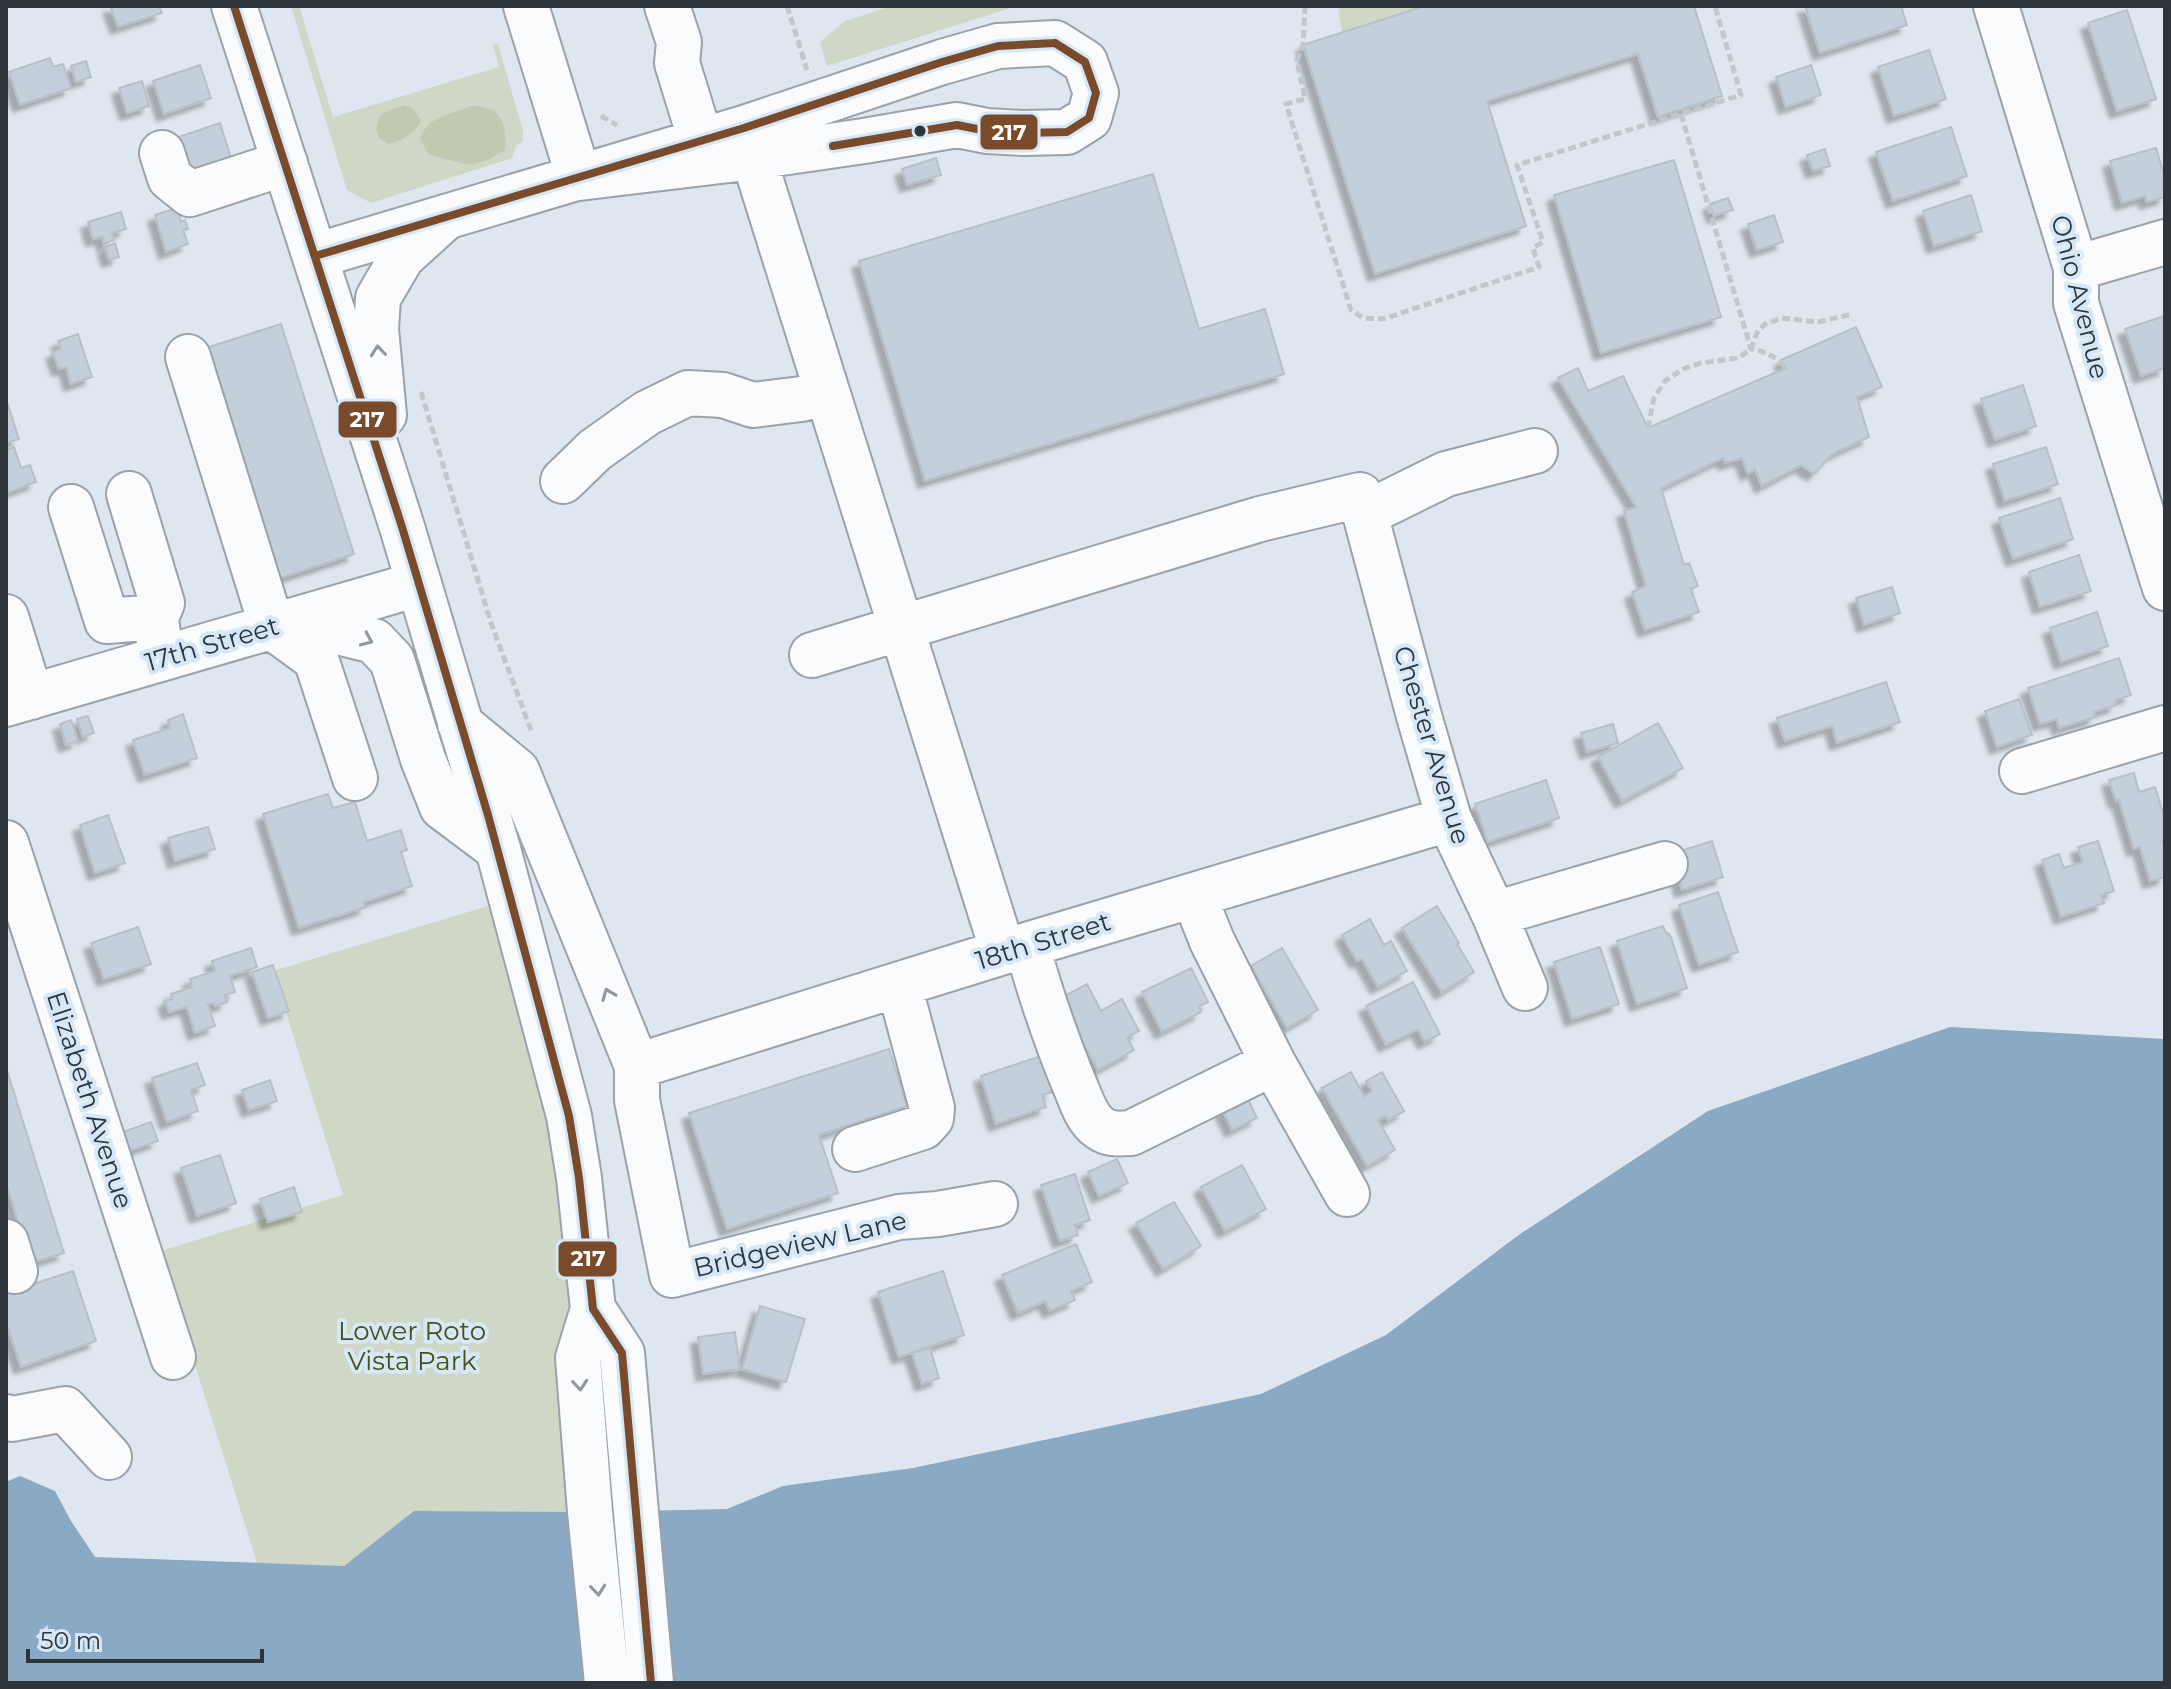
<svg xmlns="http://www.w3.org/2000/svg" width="2171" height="1689" viewBox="0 0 2171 1689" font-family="Montserrat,sans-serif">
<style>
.green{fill:#cfd7c6;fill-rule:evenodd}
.forest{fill:#c0cab1}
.water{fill:#89a9c4}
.building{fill:#c3cfda;stroke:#b8bfc6;stroke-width:2;filter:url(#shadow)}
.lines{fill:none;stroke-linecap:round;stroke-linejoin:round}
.minor-casing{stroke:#9ba2a9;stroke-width:48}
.major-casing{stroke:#9ba2a9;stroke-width:48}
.path{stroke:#c3c6ca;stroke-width:5;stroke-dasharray:8 4;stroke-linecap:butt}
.minor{stroke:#fafbfd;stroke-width:44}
.major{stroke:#fafbfd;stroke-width:44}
.bus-1-casing{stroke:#d6e8f7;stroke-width:14}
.bus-1{stroke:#7a4b2a;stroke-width:8}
.oneway{stroke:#94989c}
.bus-dot{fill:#2d343a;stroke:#d6e8f7;stroke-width:3}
.labels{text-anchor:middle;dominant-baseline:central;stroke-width:8;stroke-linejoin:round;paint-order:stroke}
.street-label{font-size:26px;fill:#2d343a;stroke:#d6e8f7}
.park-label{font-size:26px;fill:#475015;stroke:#d6e8f7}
.line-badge{stroke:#d6e8f7;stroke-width:3}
.badge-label{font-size:22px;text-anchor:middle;font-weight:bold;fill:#fff}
</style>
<defs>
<filter id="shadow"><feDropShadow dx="-7" dy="7" stdDeviation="2" flood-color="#0004"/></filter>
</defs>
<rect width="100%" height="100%" fill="#dee7ef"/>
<path class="green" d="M291 6H299L333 117 499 67 493 45 498 44 523 131V141L516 146 512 158 371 203 347 190ZM474 106 469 165 429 155 463 110Z
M892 6H1017L827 66 820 42 845 21Z
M1338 6H1425L1342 32Z
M511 899 552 1050 590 1512 415 1511 344 1566 257 1563 191 1352 141 1257 343 1195 273 971Z"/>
<path class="forest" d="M404 105 414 109 421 121C415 133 403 140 389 144L379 138 376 128 380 116 389 110Z
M474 105C480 107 489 108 494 111 506 120 506 137 505 150L488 160 469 165 429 155 420 139C428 115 453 114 474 105Z"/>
<path class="water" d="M1950 1027 2165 1039V1683H6V1482L20 1476 55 1491 71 1521 95 1557 344 1566 414 1511 590 1512 727 1509 783 1486 913 1468 1261 1394 1386 1335 1520 1234 1708 1111Z"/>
<path class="building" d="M110 6H159L162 13 118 27Z
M1425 6H1694L1722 96 1658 117 1638 54 1487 101 1526 226 1375 274 1303 45Z
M1805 6H1839L1840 8 1845 6H1901L1907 25 1820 53Z
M2127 10 2156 99 2117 111 2088 23Z
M1929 50 1946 99 1894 116 1878 67Z
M50 58 53 67 63 64 71 88 20 105 9 72Z
M86 61 91 77 76 82 71 66Z
M200 65 211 98 164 114 153 81Z
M1811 65 1821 95 1786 107 1776 77Z
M142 81 149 106 127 113 119 88Z
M220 123 231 158 179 176 176 138Z
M1951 127 1967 176 1893 201 1876 152Z
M2156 148 2165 178V197L2147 202 2145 196 2122 203 2110 161Z
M1825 149 1830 166 1813 171 1807 155Z
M936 158 941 175 907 185 902 169Z
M1674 160 1721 317 1601 353 1554 195Z
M1153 174 1199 329 1265 309 1284 374 925 481 859 261Z
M1971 195 1982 231 1934 246 1923 211Z
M1728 198 1733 210 1714 216 1710 204Z
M177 208 181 222 185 220 188 229 183 230 188 244 166 252 155 215Z
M121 212 126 229 112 233 114 240 104 244 102 237 93 239 88 222Z
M1774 215 1783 242 1757 250 1748 224Z
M115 243 119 257 109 260 105 247Z
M2165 316V368L2141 376 2125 329Z
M281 324 354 554 277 579 203 349Z
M1856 327 1882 387 1857 397 1869 437 1832 454 1814 474 1801 465 1762 486 1755 469 1748 474 1742 458 1725 463 1723 458 1661 488 1684 565 1689 563 1698 586 1691 589 1699 612 1645 630 1632 592 1646 586 1624 511 1636 507 1558 378 1578 368 1588 391 1623 376 1648 428 1786 368 1781 360Z
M78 334 92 377 71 384 66 367 59 369 53 352 61 349 58 341Z
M2023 385 2036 426 1995 440 1981 399Z
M8 405 19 439 6 443V406Z
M14 447 21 468 30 465 36 482 6 493V450Z
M2046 447 2058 484 2005 501 1993 464Z
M2060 498 2073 539 2013 559 1999 518Z
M2079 555 2091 591 2040 607 2029 572Z
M1892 587 1900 613 1864 625 1856 598Z
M2097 612 2108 646 2061 662 2050 628Z
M2119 658 2131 695 2115 700 2116 705 2094 712 2095 717 2059 728 2057 719 2040 724 2028 688Z
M1886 682 1900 722 1837 743 1832 726 1785 741 1777 718Z
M2019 699 2032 735 1997 747 1985 711Z
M183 714 197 758 145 775 133 740 170 728 168 720Z
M88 716 94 733 83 737 77 719Z
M71 720 78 741 66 745 60 724Z
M1658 723 1683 768 1622 801 1598 757Z
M1613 724 1618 743 1587 752 1581 733Z
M2134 773 2139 792 2155 787 2165 820V840L2162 841 2165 849V877L2150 881 2140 847 2134 849 2119 800 2116 801 2109 780Z
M1546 780 1559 818 1488 842 1475 804Z
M328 794 333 808 355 802 367 841 401 830 407 850 401 852 412 886 364 902 366 907 299 928 263 814Z
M108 815 125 863 95 873 80 825Z
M208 827 215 849 175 861 168 838Z
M1712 841 1723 877 1682 890 1671 854Z
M2098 841 2114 891 2101 895 2104 903 2061 917 2042 860 2059 854 2064 868 2083 862 2078 847Z
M1718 892 1738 952 1699 965 1679 905Z
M1437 906 1459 943 1457 944 1474 972 1442 992 1402 928Z
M1370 919 1384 945 1391 941 1407 971 1378 987 1362 959 1357 961 1342 935Z
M1663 926 1666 933H1668L1671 937 1687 988 1637 1004 1617 941Z
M138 927 151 964 104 979 91 943Z
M1600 947 1619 1004 1572 1019 1554 962Z
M251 948 257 967 230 976 235 992 225 995 227 1002 215 1006 214 1003 208 1004 215 1026 195 1033 187 1007 169 1012 165 1001 172 999 171 994 192 987 190 979 215 971 212 961Z
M1282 948 1318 1010 1287 1028 1251 966Z
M273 965 289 1011 268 1018 252 972Z
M1191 968 1208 1002 1199 1006 1201 1012 1162 1032 1142 992Z
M1413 982 1440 1034 1425 1042 1418 1029 1386 1045 1366 1006Z
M1087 984 1101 1011 1122 999 1139 1031 1127 1037 1134 1050 1098 1070 1059 999Z
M889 1049 907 1106 819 1135 838 1193 727 1229 689 1113Z
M1041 1056 1052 1092 1042 1095 1046 1107 996 1124 981 1076Z
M197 1063 205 1085 191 1090 198 1111 167 1122 152 1078Z
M6 1067 64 1253 31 1263 6 1183Z
M1351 1072 1364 1096 1372 1091 1366 1081 1382 1072 1404 1111 1388 1120 1386 1116 1378 1120 1395 1150 1367 1166 1322 1088Z
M270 1080 277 1101 249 1110 242 1090Z
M1244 1091 1257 1118 1232 1130 1219 1103Z
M151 1122 158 1141 129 1151 123 1132Z
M220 1155 236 1203 197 1216 181 1168Z
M1117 1159 1128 1183 1099 1196 1088 1172Z
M1242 1165 1266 1209 1225 1231 1201 1187Z
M1075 1174 1090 1220 1075 1225 1078 1235 1060 1241 1041 1185Z
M294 1187 302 1212 268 1222 260 1199Z
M1174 1202 1201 1246 1163 1269 1136 1223Z
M1076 1244 1092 1282 1071 1291 1075 1300 1050 1311 1045 1301 1018 1313 1002 1275Z
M73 1271 96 1341 21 1367 6 1322V1293Z
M943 1271 964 1335 899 1357 878 1292Z
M760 1306 805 1319 786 1382 742 1369Z
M735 1332 740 1369 703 1374 698 1337Z
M930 1348 939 1378 922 1384 912 1353Z"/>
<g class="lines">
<g class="minor-casing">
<path id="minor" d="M526 6 579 178
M667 6 679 42 677 63 701 141
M1996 6 2076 268V303L2165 588
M745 130 1003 952
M162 153 170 178 190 194 285 163
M315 256 744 128 942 62 998 46 1055 43 1085 62 1096 93 1089 118 1067 132 1023 133 987 131 957 125 864 141 754 157 579 178
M2076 268 2165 242
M188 357 272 627 316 659 355 778
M563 481 595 450 647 413 688 393 723 395 753 405 801 399 827 392
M129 494 162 603 156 617 161 659
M71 507 107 621 156 617
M1365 514 1446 474 1535 451
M6 617 31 697
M812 655 1260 519 1360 495 1419 716 1449 819 1494 914 1525 988
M6 704 418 584
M2022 771 2165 728
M6 843 173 1357
M1494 914 1665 864
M1027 946C1040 992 1055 1037 1073 1081 1080 1096 1084 1114 1096 1125 1107 1135 1117 1134 1131 1133L1273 1063 1212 941 1194 896
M1273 1063 1347 1194
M855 1149 923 1127 931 1118 932 1108 899 985
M995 1204 938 1214 899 1217 672 1275 637 1100V1066L1003 952 1449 819
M6 1242 15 1271
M6 1417 12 1419 65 1409 109 1457"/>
</g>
<g class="major-casing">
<path id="major" d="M234 6 402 527 498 849 569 1116 579 1178 593 1309 578 1358 590 1512 607 1683
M384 415 376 329 378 298 402 257 446 217
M292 621 374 641 392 660 423 759 442 807 498 849
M460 724 517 771 637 1066
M593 1309 622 1353 651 1683"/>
</g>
<path class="path" d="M787 6 807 70
M1305 6 1303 45 1297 60 1305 99 1286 104 1351 310 1363 318 1383 319 1539 267 1533 248 1543 242 1517 165 1741 95 1715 6
M1681 114 1751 349C1767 352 1775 356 1786 368
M601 116 617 125
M421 392 491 623 532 733
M1648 428 1654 398 1665 381 1683 369 1701 363 1738 358 1751 349 1758 331 1765 324 1782 318 1818 322 1853 314"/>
<use href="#minor" class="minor"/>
<use href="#major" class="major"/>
<g class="bus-1-casing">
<path id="bus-1" d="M234 6 402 527 488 815 569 1116 579 1178 593 1309 622 1353 651 1683
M833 146 957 125 987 131 1023 133 1067 132 1089 118 1096 93 1085 62 1055 43
M315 256 744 128 942 62 998 46 1055 43"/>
</g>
<use href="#bus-1" class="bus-1"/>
</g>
<defs><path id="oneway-chevron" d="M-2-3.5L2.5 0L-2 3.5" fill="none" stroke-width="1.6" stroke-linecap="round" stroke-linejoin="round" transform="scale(2)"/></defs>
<g class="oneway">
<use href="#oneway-chevron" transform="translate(378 351) rotate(-96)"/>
<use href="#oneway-chevron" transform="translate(367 640) rotate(24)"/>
<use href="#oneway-chevron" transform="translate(608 994) rotate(-112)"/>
<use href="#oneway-chevron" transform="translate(580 1385) rotate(85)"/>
<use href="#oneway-chevron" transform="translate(598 1590) rotate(84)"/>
</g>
<circle class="bus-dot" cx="920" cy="131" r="7"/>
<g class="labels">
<g class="street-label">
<text transform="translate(2080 297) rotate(76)">Ohio Avenue</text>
<text transform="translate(212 644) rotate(-16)">17th Street</text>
<text transform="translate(1432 745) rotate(73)">Chester Avenue</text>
<text transform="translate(1043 941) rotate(-17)">18th Street</text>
<text transform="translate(90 1100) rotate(72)">Elizabeth Avenue</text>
<text transform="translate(800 1244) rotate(-13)">Bridgeview Lane</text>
</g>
<g class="park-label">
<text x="412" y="1331">Lower Roto<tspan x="412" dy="30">Vista Park</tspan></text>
</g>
</g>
<g class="line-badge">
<rect x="979" y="113" width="60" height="38" rx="8" fill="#7a4b2a"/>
<rect x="337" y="400" width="61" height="39" rx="8" fill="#7a4b2a"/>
<rect x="557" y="1240" width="61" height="38" rx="8" fill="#7a4b2a"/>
</g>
<g class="badge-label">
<text x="1009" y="140">217</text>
<text x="367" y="427">217</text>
<text x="588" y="1266">217</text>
</g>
<rect width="2171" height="1689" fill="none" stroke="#2d343a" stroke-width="16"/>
<path d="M28 1649v12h234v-12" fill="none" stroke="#2d343a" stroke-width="4"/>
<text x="40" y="1649" font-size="24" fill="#2d343a" stroke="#d6e8f7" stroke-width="6" paint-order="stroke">50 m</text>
</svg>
